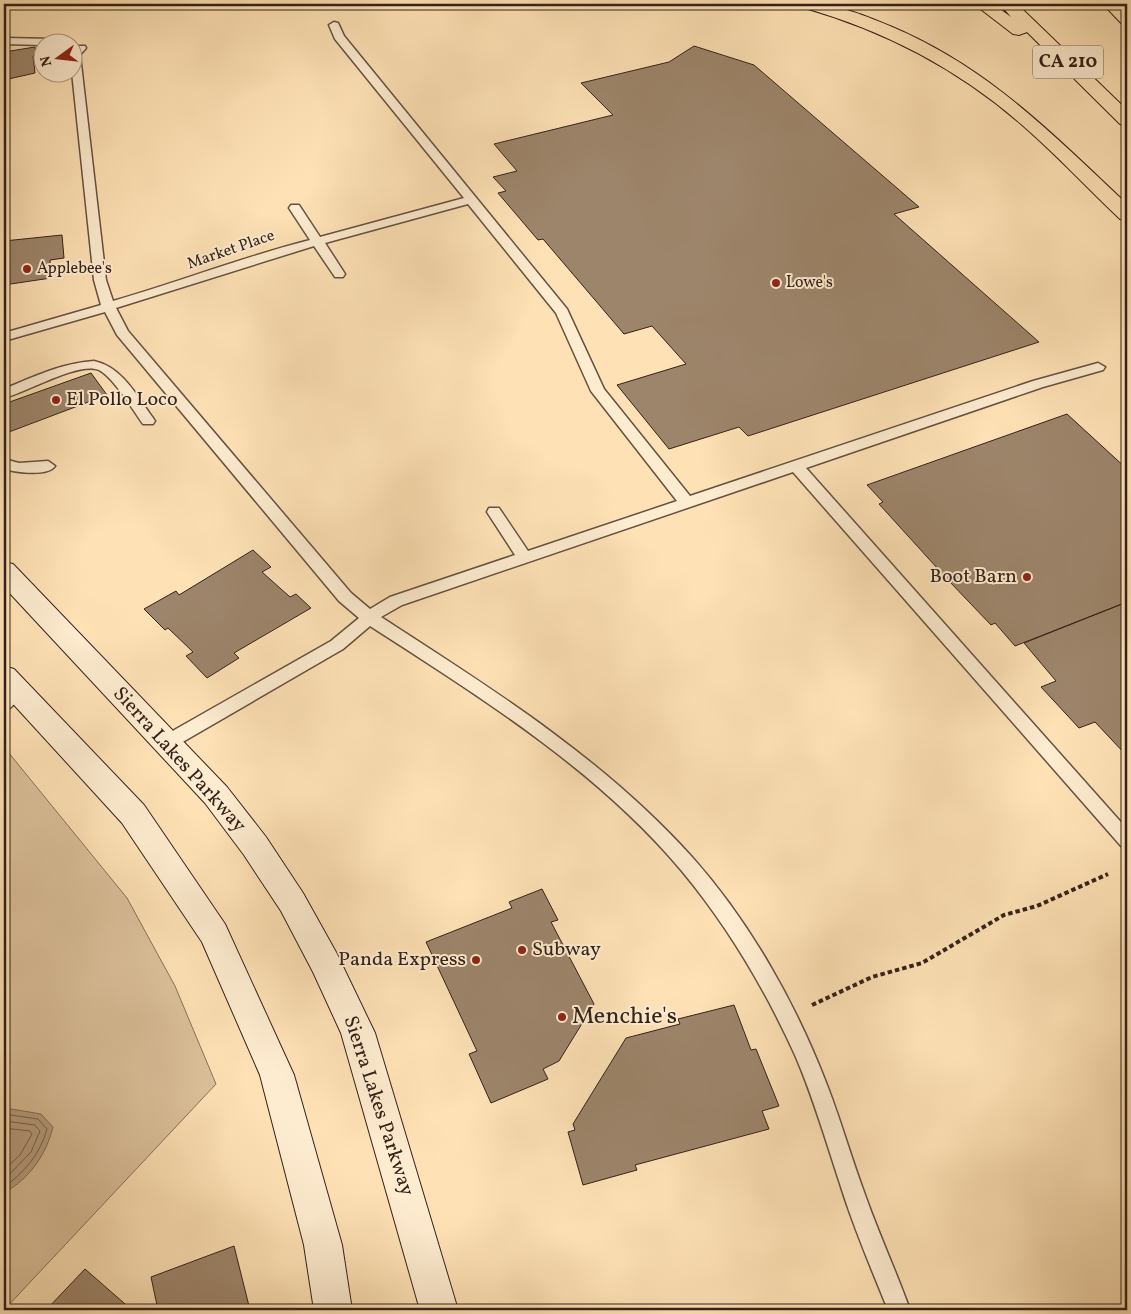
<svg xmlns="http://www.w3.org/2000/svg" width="1131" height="1314" viewBox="0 0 1131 1314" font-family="Vollkorn,serif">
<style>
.green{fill:#dcc19b;stroke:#88715a}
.water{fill:#b9a081;stroke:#846d57}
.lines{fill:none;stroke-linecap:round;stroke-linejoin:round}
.shore{stroke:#76604d;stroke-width:1}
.building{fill:#9d856b;stroke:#342119}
.lane-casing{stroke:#665140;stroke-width:3}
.secondary-casing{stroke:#342119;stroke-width:2}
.highway-casing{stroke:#342119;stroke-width:2}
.path{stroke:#342119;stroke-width:4;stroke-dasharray:4.5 3;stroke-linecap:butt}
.lane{fill:#feecd0;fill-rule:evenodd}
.secondary{fill:#feecd0;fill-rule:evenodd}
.highway{fill:#fee2b6;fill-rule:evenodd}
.poi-dot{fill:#8f2418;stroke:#feecd0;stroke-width:2}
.labels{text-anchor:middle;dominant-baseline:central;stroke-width:4;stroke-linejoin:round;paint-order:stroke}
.far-street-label{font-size:16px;fill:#342119;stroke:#feecd0}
.far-poi-label{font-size:16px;fill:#342119;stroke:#feecd0;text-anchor:start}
.shield{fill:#feecd0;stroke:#715e50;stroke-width:1}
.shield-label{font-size:19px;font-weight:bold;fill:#342119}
.poi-label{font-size:20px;fill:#342119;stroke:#feecd0;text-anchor:start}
.street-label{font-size:20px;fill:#342119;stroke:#feecd0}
.near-poi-label{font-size:24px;fill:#342119;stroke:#feecd0;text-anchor:start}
</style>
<rect width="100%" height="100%" fill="#fee2b6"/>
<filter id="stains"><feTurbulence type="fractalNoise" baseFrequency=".004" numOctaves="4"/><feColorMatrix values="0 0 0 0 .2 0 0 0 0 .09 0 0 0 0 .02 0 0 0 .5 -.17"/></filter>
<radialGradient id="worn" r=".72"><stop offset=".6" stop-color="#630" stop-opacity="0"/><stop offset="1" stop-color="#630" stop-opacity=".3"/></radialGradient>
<path class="green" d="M4 747 127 898 175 986 216 1084 4 1310Z"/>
<path class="water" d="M11 1109 41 1114 53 1127C46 1155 30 1178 4 1193V1110Z"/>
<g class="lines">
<path class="shore" d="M4 1114 38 1119 47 1129C40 1154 25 1172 4 1187
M4 1121 35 1125 40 1131 31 1152 4 1180
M4 1128 30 1131 32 1134 20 1155 4 1170"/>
</g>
<path class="building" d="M694 46 754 65 919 207 894 214 1039 342 748 436 739 427 669 449 617 385 686 364 652 326 624 334 543 239 538 240 498 193 506 191 493 177 517 171 494 144 613 115 581 83 669 62Z
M35 47 36 55 33 56 35 73 4 80V52Z
M62 235 64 258 50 260 51 278 4 285V241Z
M91 373 107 395 9 432 4 428V404Z
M1067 414 1127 469V602L1015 646 995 623 991 625 948 580 879 504 883 502 867 485Z
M253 550 271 567 262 572 290 597 296 594 311 608 234 653 239 658 207 678 186 656 193 652 168 628 165 630 144 609 176 591 179 595Z
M1127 602V756L1095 722 1079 728 1041 687 1056 681 1024 643Z
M542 889 558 920 551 922 594 1004 559 1061 543 1069 548 1079 491 1103 469 1054 477 1051 426 942 512 908 509 902Z
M734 1005 751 1050 756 1049 779 1106 762 1111 769 1129 635 1165 637 1170 583 1185 568 1132 575 1130 573 1124 626 1038 680 1024 678 1019Z
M234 1246 250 1310H158L151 1277Z
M85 1269 132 1310H46Z"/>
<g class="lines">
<g class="lane-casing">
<path id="lane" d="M334 22 338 23 344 36 567 309 604 389 690 496 1033 381 1098 363 1105 367 1103 370 1043 387 806 468 1127 829V848L1121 846 793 472 402 605 381 617C491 688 604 759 692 857 750 922 796 1004 827 1085 841 1121 851 1157 864 1192 878 1232 896 1271 910 1310H888C872 1270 855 1231 842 1190 827 1145 814 1099 795 1055 765 989 727 925 681 870 596 769 480 697 370 626L343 649 174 747 168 749 162 747 159 742 162 737 331 641 359 618 339 601 117 335 105 312 4 341V333L101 305 94 280 72 72V51L77 46H85L86 48 80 55 106 280 113 301C179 282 243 257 310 240L289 208 291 205H299L320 237 464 198 335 39 329 25ZM468 204 556 313 591 391 677 501 528 551 499 508H489L487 512 515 555 390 597 370 609 351 593 128 331 116 308 314 246 335 277H343L345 274 325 243Z
M4 38 55 39 60 42H42V45L4 44Z
M94 361C122 367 137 396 153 418L155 421 153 424H143C133 410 114 378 99 370 79 361 25 393 4 398V389C33 377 62 363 94 361Z
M4 459 19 463 48 461 55 466C48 477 15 472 4 469Z
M19 686 25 688 27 692 10 708 4 709V694Z"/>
</g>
<g class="secondary-casing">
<path id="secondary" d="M4 562 13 564 227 787 266 837 303 893 337 954 375 1033 458 1310H420L341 1033 313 972 281 911 244 855 205 803 4 587Z
M4 666 14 669 144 805 225 924 294 1075 342 1245 352 1310H314L304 1245 260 1075 202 942 122 823 4 694Z"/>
</g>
<g class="highway-casing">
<path id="highway" d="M803 4C838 4 858 13 890 26 988 67 1051 133 1127 204V221L1120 219C1087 188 1056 154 1021 124 958 69 885 31 805 8Z
M974 4H993L1011 17 1000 4H1017L1127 110V126L1120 124 1027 32 1019 35 1013 34Z
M1103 4H1121L1127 10V24L1121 23Z"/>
</g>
<path class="path" d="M812 1005 872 977 922 963 1004 915 1037 906 1108 874"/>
<use href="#lane" class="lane"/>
<use href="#secondary" class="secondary"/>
<use href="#highway" class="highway"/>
</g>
<g class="poi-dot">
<circle cx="27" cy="269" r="5"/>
<circle cx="776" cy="283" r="5"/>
<circle cx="56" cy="400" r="5"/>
<circle cx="1027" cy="577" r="5"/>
<circle cx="522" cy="950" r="5"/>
<circle cx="476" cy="960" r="5"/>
<circle cx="562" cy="1017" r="5"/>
</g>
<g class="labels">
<g class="far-street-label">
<text transform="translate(231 250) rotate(-19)">Market Place</text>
</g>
<g class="far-poi-label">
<text x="37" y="269">Applebee's</text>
<text x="786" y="283">Lowe's</text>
</g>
<rect class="shield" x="1033" y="45.5" width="70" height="33" rx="4"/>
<g class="shield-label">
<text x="1068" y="62">CA 210</text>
</g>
<g class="poi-label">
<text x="66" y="400">El Pollo Loco</text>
<text x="1017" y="577" text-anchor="end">Boot Barn</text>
<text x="532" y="950">Subway</text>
<text x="466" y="960" text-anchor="end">Panda Express</text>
</g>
<g class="street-label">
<text transform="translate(179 760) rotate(48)">Sierra Lakes Parkway</text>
<text transform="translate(378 1106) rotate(72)">Sierra Lakes Parkway</text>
</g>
<g class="near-poi-label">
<text x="572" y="1017">Menchie's</text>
</g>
</g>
<rect width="1131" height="1314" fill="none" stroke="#fee2b6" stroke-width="20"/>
<rect x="5" y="5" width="1121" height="1304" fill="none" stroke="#342119" stroke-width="2.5"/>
<rect x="10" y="10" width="1111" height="1294" fill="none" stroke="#342119"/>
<g transform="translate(58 58) rotate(255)"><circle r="24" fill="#feecd0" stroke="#ad9b87"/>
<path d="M0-4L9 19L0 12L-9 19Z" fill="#8f2418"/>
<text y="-8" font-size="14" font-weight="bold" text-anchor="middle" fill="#342119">N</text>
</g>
<rect width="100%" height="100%" filter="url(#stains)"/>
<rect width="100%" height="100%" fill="url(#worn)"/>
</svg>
